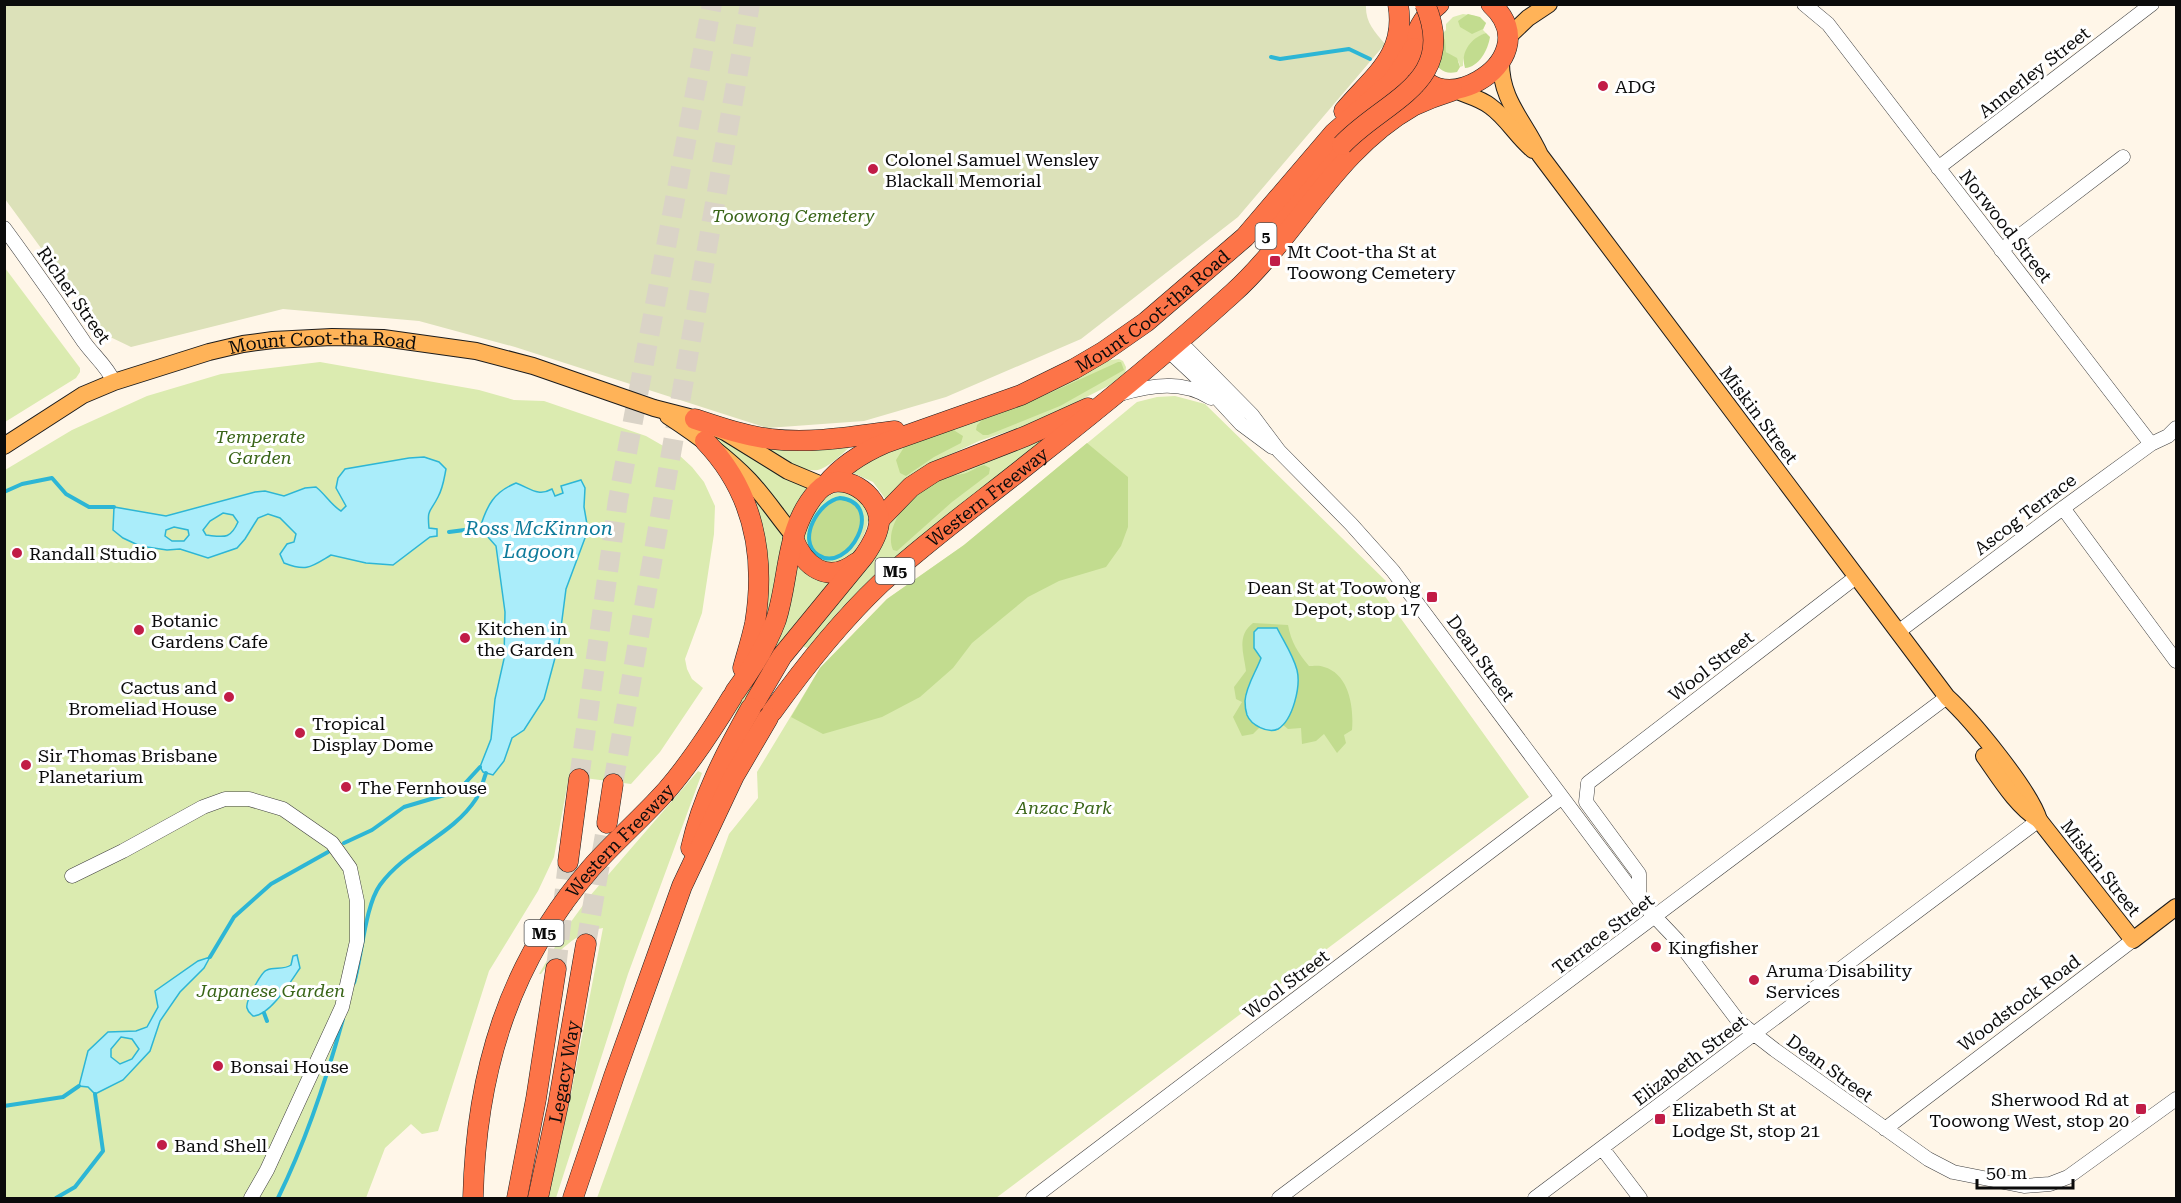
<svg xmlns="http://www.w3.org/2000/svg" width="2181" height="1203" viewBox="0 0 2181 1203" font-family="'Roboto Serif',serif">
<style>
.green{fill:#dbebb0}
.forest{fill:#c2dc8f}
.cemetery{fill:#dce1b9}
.water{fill:#aaedfa;stroke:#2db6d5;stroke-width:1.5;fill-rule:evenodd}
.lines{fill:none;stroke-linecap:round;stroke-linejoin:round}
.stream{stroke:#2db6d5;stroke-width:4}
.highway-tunnel{stroke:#dad3c7;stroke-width:20;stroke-dasharray:20 10;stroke-linecap:butt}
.minor-casing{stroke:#3e3e3e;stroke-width:15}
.major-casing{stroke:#1c1c1c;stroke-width:18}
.highway-casing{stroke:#1c1c1c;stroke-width:21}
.minor{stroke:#fff;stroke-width:14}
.major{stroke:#ffb358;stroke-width:16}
.highway{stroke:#fd7448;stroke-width:20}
.highway-bridge-casing{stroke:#1c1c1c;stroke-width:21;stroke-linecap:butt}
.highway-bridge{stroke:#fd7448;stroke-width:20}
.poi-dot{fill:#c11c47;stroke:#fff;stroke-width:2}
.labels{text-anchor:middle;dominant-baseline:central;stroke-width:6;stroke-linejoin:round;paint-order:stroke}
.shield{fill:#fff;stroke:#545454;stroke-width:1.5}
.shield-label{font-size:16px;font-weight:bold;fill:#0b0b0b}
.street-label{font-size:18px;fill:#0b0b0b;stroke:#fff}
.poi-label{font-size:18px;fill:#0b0b0b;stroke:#fff;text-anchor:start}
.park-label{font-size:18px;font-style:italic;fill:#396518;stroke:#fff}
.water-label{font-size:20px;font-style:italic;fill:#0e7b9b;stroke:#fff}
</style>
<rect width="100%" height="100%" fill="#fff6e8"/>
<path class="green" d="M1463 14 1476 16 1486 23 1483 30 1486 33C1473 38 1463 52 1463 66L1460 67 1459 62 1446 52 1442 34 1446 30V24L1453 17Z
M5 268 80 368V372L76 378 5 422Z
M1119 359 1123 361 1126 367 1125 375 1110 385 1039 421 979 441 928 465 887 501 873 482 853 473 852 470 860 463 1111 360Z
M320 362 479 390 514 400 544 401 646 436 679 455 692 467 704 482 715 506 714 534 702 613 685 659 687 669 692 679 703 688 660 752 631 784 569 776 554 857 538 891 489 971 438 1131 422 1134 411 1124 385 1148 366 1198H5V470L72 430 147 396 221 374Z
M1175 396 1205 404 1386 581 1379 588 1529 797 996 1198H597L729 834 758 798 757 772 820 668 887 599 964 545 1137 402 1157 397Z
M711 433 809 486 787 521 724 452Z
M1049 436 897 556 840 610 808 648 804 647 803 643 887 531 891 515 913 491Z
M855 442C845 451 833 464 821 469 805 476 769 452 754 444Z
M741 481 778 528 783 538 776 593 763 631Z
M845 492C874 500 872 523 859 544 855 551 851 558 844 562 838 565 828 563 821 564L803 543C805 520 818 491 845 492Z
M794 556 833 580 731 725Z
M698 771 702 773 628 974 556 1198H548L569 1104 603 928C575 932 556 953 541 974H539L565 930 589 897Z"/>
<path class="forest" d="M1468 14 1480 17 1486 23 1483 29 1472 34 1460 27 1458 21Z
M1441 33 1445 40 1446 52 1457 58 1460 67 1457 72C1444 75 1439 69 1432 59Z
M1486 33 1490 37C1488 50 1479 67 1465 68 1460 52 1471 38 1486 33Z
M1118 362H1121L1124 370 1060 406 988 435H983L976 430 977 425 982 420 1050 393Z
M952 429 963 436 961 443 934 457 906 476 900 473 896 460 906 444Z
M1087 443 1128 477V527L1121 546 1106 567 1059 581 1028 597 972 643 953 668 920 697 882 717 823 734 791 717 820 668 887 599 964 545Z
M984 465 990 468 989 474 952 502 897 551 893 550C883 527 911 493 930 483 942 477 949 477 962 474 969 473 976 467 984 465Z
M844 499C881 511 848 567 823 556 794 544 820 499 844 499Z
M1253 623 1288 625C1291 642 1298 653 1309 666 1313 666 1320 665 1324 667 1349 674 1354 707 1352 730L1344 735 1346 743 1337 753 1324 734 1316 741 1302 744 1301 728 1288 729 1282 724C1294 712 1300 689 1297 672 1295 657 1284 642 1277 628L1257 668 1253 724 1260 727 1253 734 1242 736 1233 717 1242 702 1236 699 1234 687 1246 671C1244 654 1236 636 1253 623Z"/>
<path class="cemetery" d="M1366 4C1365 22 1374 31 1385 44L1238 217 1081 339 946 397 864 421 767 428 515 347 419 321 283 309 131 347 104 334 5 199V5Z"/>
<path class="water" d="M424 457 439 462 446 469C444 479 443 488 438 497 430 513 427 508 429 528L437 529V536L430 537 393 565 366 563 331 555C311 567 307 572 284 563L280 554 287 544 294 542 296 534 280 518 268 514 258 518 245 539 237 548 208 558 180 549 167 550 140 546 123 538 113 530 114 507 166 516 255 492 265 491 284 496 305 488 316 487C326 495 331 505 341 511L346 506 336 488 338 478 345 469 409 458ZM223 513 233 515 238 522C230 540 224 537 206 535L203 530 210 521ZM174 527 188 530 189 535 184 541H172L165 536 166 530Z
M581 480 585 488 584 507 588 530 566 589 559 643 544 699 524 730 512 738 504 761 493 775 483 772 480 767 491 739 495 699 504 659 505 612 496 546 480 528C487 505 494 492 516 483 530 488 538 497 552 489L555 496 563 493 561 486Z
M1258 628H1277C1284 642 1293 655 1297 670 1301 686 1293 720 1278 729 1268 734 1251 725 1247 715 1246 712 1245 705 1245 701 1246 686 1256 672 1261 658L1254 648V632Z
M297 955 300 968C291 981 270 1016 253 1016 250 1013 248 1012 247 1008 245 1002 261 972 267 970 275 967 284 970 291 965L293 956Z
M210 957 204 968 180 992 160 1021 150 1051 123 1080 95 1094 88 1087 79 1086 88 1051 108 1032 136 1031 147 1027 158 1007 155 991 198 961ZM121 1037 132 1039 139 1049 132 1059 120 1064 111 1057V1049Z"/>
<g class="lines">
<path class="stream" d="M1271 57 1280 59 1349 49 1370 59
M4 492 22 484 52 478 66 494 89 507H114
M840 498C887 503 848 575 818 555 796 540 819 501 840 498Z
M449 532 480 528
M344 843 372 830 404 807 458 791 480 767
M210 957 234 917 271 884 328 852
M354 983C362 956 365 906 380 885 406 849 452 836 476 799 481 791 483 781 486 773
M264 1013 267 1021
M4 1106 63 1097 79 1086
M56 1198 75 1187 103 1151 95 1094
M278 1198C306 1141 326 1081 343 1019"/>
<path class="highway-tunnel" d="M579 779 618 500 712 4
M613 784 750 4
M586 944 607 823
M556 969 568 862"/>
<g class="minor-casing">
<path id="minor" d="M1804 4 1828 24 2151 444
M1938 168 2152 4
M4 228C32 266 58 303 84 342 94 356 107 366 114 382
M2001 250 2123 157
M1178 343 1187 349 1252 415 1279 451 1351 524 1393 571 1639 900 1677 940 1739 1022 1775 1050 1928 1159 1953 1172 2024 1186 2050 1184 2068 1177 2176 1099
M1171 349 1174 356 1204 384 1241 424 1272 447
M1120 394C1152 385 1182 380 1211 398
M2063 508 2176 661
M1898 632 2063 508 2151 444 2168 436 2176 428
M72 876 123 851 203 807 225 799H249L283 809 332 843 350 868 357 901V941L342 1007 267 1170 251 1198
M1639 900V874L1586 802 1588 783 1856 577
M1885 1129 2133 940
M1602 1148 1640 1198
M1033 1198 1561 798
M1279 1198 1947 697
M1535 1198 2039 820"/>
</g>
<g class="major-casing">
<g id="major">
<path d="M1507 38 1528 18 1549 4"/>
<path d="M1501 60C1500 101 1525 121 1540 155L1947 697C1971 719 2030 790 2039 820"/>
<path d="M1455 90C1466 95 1480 98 1490 106 1507 118 1517 137 1533 150"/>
<path d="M668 416C697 435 725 455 749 480 765 497 778 517 793 535"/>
<path id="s1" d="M4 446 83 395 114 382 209 352 243 344 273 340 332 337 383 338 476 351 533 366 654 408 689 417 725 432 788 471 824 486"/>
<path d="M1984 756C1999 777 2016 806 2039 820L2133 940 2176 907"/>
</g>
</g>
<g class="highway-casing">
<g id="highway">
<path d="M1439 4C1424 16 1413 33 1414 52 1419 135 1555 62 1491 4"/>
<path d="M1344 111C1373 76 1407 56 1398 4"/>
<path d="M1265 238 1340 147"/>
<path d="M695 419C719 427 745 436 771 439 813 444 854 436 895 431"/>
<path d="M705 441C753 491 766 555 755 623 752 638 747 653 743 668"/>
<path id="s2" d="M826 485C842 465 862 453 885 443L1021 395 1074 369 1103 352 1146 322 1245 237 1334 133 1394 80 1414 48"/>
<path d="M879 520 911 487 934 472 1026 436 1088 408"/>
<path d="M793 538C804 566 827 585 856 563"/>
<path d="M735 692C751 670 767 645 776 620 790 576 785 527 818 491 840 467 881 494 879 523 878 535 871 546 864 556L782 656 755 702"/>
<path id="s3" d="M772 712C805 666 839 623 880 584 928 540 981 502 1032 461 1101 407 1168 352 1233 293 1297 235 1335 150 1413 106 1426 100 1439 95 1452 91"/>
<path d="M607 823 613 784"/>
<path d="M691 848C702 798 726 752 751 708"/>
<path d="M568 862 579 779"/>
<path id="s4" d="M473 1198C476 1073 508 964 591 868 615 841 643 817 667 790 692 761 712 730 732 697"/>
<path d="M517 1198 536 1099 556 969"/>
<path id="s5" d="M538 1198 558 1105 586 944"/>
<path d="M573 1198 614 1076 682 886 734 776 768 718"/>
</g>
</g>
<use href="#minor" class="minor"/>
<use href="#major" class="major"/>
<use href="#highway" class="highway"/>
<g class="highway-bridge-casing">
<path id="highway-bridge" d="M1342 145C1384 100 1459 83 1425 4"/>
</g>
<use href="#highway-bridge" class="highway-bridge"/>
</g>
<g class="poi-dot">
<circle cx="1603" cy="86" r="6"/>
<circle cx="873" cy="169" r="6"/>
<rect x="1269" y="255" width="12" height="12" rx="3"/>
<circle cx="17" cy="553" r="6"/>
<rect x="1426" y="591" width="12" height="12" rx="3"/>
<circle cx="139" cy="630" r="6"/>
<circle cx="465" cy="638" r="6"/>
<circle cx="229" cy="697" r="6"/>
<circle cx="300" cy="733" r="6"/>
<circle cx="26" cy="765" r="6"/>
<circle cx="346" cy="787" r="6"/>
<circle cx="1656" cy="947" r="6"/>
<circle cx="1754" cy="980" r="6"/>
<circle cx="218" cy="1066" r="6"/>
<rect x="2135" y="1103" width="12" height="12" rx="3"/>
<rect x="1654" y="1113" width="12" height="12" rx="3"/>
<circle cx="162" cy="1145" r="6"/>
</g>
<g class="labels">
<g class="shield">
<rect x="1255.5" y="223" width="21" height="26" rx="4.5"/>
<rect x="875.5" y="558" width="39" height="26" rx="4.5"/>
<rect x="524.5" y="920" width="39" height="26" rx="4.5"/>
</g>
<g class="shield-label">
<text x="1266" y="236">5</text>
<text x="895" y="571">M5</text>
<text x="544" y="933">M5</text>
</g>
<g class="street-label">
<text transform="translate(2034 72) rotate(-38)">Annerley Street</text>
<text transform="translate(2006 226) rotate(52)">Norwood Street</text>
<text transform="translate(74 295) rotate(55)">Richer Street</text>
<text stroke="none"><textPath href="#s2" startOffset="374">Mount Coot-tha Road</textPath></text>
<text stroke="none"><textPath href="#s1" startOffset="342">Mount Coot-tha Road</textPath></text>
<text transform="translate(1759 415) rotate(53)">Miskin Street</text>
<text stroke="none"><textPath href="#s3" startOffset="306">Western Freeway</textPath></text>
<text transform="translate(2025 514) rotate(-37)">Ascog Terrace</text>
<text transform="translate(1481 658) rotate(54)">Dean Street</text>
<text transform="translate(1711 666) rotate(-38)">Wool Street</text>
<text stroke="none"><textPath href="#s4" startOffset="398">Western Freeway</textPath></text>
<text transform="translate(2101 868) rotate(52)">Miskin Street</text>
<text transform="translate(1603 934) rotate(-37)">Terrace Street</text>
<text transform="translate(1286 984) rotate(-37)">Wool Street</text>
<text transform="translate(2019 1003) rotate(-37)">Woodstock Road</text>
<text transform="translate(1690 1060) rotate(-37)">Elizabeth Street</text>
<text transform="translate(1830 1068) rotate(36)">Dean Street</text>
<text stroke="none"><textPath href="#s5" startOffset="129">Legacy Way</textPath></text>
</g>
<g class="poi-label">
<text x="1615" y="86">ADG</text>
<text x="885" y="159">Colonel Samuel Wensley<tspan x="885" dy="21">Blackall Memorial</tspan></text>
<text x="1287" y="251">Mt Coot-tha St at<tspan x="1287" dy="21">Toowong Cemetery</tspan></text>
<text x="29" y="553">Randall Studio</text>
<text x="1420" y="587" text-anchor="end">Dean St at Toowong<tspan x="1420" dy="21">Depot, stop 17</tspan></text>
<text x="151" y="620">Botanic<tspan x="151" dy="21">Gardens Cafe</tspan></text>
<text x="477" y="628">Kitchen in<tspan x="477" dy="21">the Garden</tspan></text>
<text x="217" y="687" text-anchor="end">Cactus and<tspan x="217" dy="21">Bromeliad House</tspan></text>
<text x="312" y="723">Tropical<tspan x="312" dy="21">Display Dome</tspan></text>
<text x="38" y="755">Sir Thomas Brisbane<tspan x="38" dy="21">Planetarium</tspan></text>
<text x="358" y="787">The Fernhouse</text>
<text x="1668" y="947">Kingfisher</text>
<text x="1766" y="970">Aruma Disability<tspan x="1766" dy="21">Services</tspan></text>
<text x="230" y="1066">Bonsai House</text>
<text x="2129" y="1099" text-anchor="end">Sherwood Rd at<tspan x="2129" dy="21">Toowong West, stop 20</tspan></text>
<text x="1672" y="1109">Elizabeth St at<tspan x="1672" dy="21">Lodge St, stop 21</tspan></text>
<text x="174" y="1145">Band Shell</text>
</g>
<g class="park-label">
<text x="793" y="215">Toowong Cemetery</text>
<text x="260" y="436">Temperate<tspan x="260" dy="21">Garden</tspan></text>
<text x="1064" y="807">Anzac Park</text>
<text x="271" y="990">Japanese Garden</text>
</g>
<g class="water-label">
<text x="539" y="528">Ross McKinnon<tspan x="539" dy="23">Lagoon</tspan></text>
</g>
</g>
<rect width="2181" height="1203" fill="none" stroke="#0b0b0b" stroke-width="12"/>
<path d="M1977 1179v9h96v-9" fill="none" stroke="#0b0b0b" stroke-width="3"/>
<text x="1986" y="1179" font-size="18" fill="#0b0b0b" stroke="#ffffff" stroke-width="4.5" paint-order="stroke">50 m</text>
</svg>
